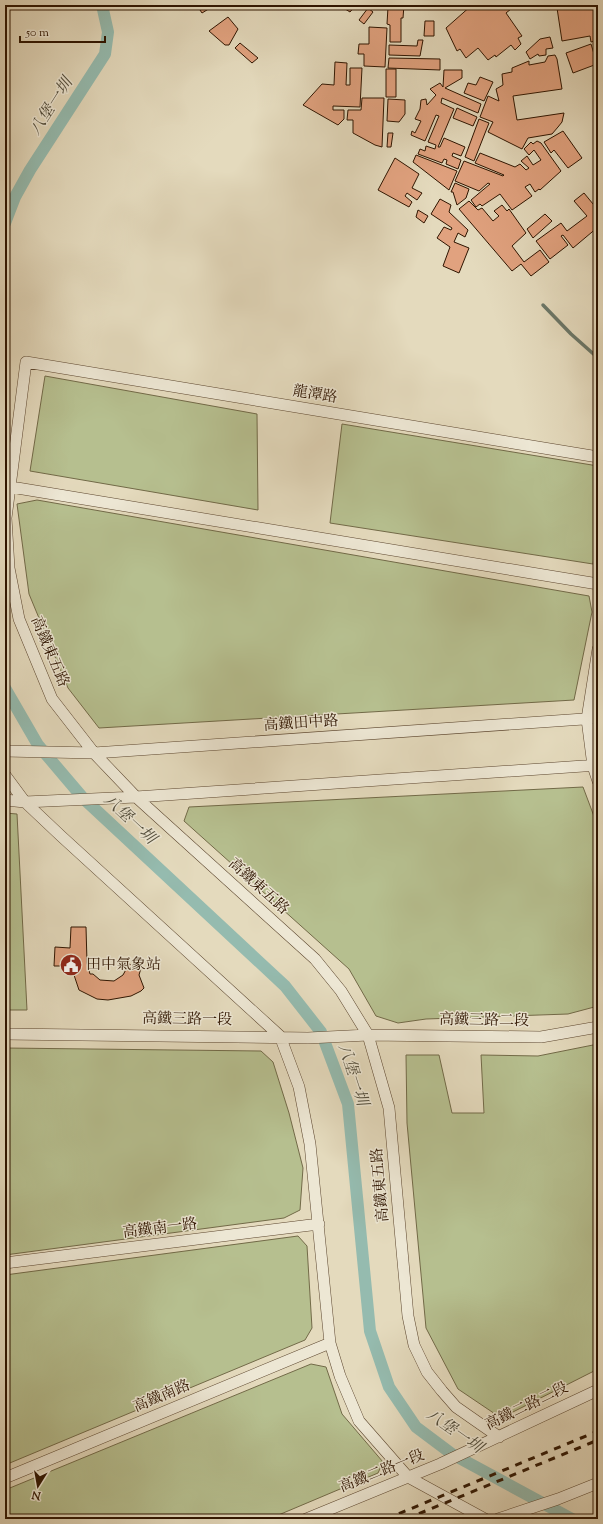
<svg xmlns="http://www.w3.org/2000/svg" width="603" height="1524" viewBox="0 0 603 1524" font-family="'Sorts Mill Goudy','Noto Serif TC',serif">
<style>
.green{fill:#b6bf8f;stroke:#726a48}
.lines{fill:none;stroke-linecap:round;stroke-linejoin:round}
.stream{stroke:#6c7869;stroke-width:3.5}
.canal{stroke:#95bbaf;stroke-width:12}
.building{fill:#e1a27f;stroke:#2e1400}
.minor-casing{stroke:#5c462f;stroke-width:12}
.minor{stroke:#ede7d4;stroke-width:11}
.rail{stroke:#2e1400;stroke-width:3;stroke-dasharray:7 7;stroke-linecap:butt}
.labels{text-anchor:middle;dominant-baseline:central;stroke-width:3;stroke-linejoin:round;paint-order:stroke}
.street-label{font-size:15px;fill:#2e1400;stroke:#ede7d4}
.poi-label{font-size:15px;fill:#2e1400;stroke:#ede7d4;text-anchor:start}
.water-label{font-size:16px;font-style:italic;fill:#524e3d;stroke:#ede7d4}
</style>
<rect width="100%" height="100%" fill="#e4dabd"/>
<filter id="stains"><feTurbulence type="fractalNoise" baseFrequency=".005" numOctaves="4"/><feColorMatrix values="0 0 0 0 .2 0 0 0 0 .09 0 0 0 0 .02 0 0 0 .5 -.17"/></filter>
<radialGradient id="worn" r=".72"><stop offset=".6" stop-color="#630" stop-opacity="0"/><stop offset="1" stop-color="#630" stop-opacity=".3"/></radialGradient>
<path class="green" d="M45 376 257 414 258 510 30 471Z
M342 424 598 466V523L593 564 330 523Z
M37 500 589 596 592 612 574 700 99 728 68 688 29 594 17 504Z
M583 787 598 827V1006L568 1014 426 1019 398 1023 376 1016 349 969 184 821 189 807Z
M5 813 17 814 27 1010H5Z
M598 1044V1369L501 1418 458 1389 426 1328 407 1123 406 1055H439L452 1113H484L481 1055 538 1056Z
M5 1048 261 1051 273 1062 289 1113 303 1168 300 1210 284 1218 5 1255Z
M298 1236 307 1246 312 1328 305 1340 5 1465V1275Z
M311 1364 326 1367 342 1414 383 1462 378 1473 269 1519H5V1490Z"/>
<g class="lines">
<path class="stream" d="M543 305 571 334 598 358"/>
<path class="canal" d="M5 223 15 197 30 170 105 54 108 32 102 5
M5 688 38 745 83 798 285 986 321 1032 348 1104 370 1331 389 1387 416 1427 452 1454 572 1519"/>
</g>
<path class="building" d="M207 5H215L202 13 200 10Z
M343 5H356L350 12 342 7Z
M390 5H404L403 18H401V42H390V25L387 24 388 7Z
M472 5H516L506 13 522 36 518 38 521 44 515 50 511 45 496 57 495 55 488 60 478 48 466 58 460 49 457 51 446 28Z
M576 5H598V40L591 42 590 36 562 41 557 8Z
M368 8 373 12 364 24 359 20Z
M228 17 238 29 229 45H225L209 31Z
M425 21H434V36H424Z
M369 27 387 28 385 67 364 66V54H358L359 44H369Z
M550 37 553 48 546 49V55L539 56 538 54 530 59 526 52 540 39Z
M418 40H423L420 56 389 55V45L417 46Z
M240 43 258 58 252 63 235 48Z
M591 44 597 64 573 73 566 53Z
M555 55 557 59 562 89 513 96 517 120 564 113 562 122 558 127 552 134 528 138 522 149 488 132 493 122 480 117 488 96 499 101 496 89 503 85 502 74 512 72V68L529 61V65L545 62 548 56Z
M389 58 440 59V70L388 68Z
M335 62 347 63 346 85H350V68H362L360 107 333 106V110H344V119L338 125 303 105 322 84 334 85Z
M386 69H396V97H386Z
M444 70H462V78L445 88 481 104 478 113 442 98 441 103 454 109 438 147H440L444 138 465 147 461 156 453 153 452 156 461 160 458 169 446 164 447 160 444 159 442 163 418 154 420 149 425 151 426 146 435 149 436 145 428 142 439 116 436 115 425 141 411 135 412 131 415 133 421 121 415 119 420 109 421 100 426 99 427 105 436 95 430 89 440 83 443 87Z
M480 77 493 82 484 101 464 93 468 83 476 85Z
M362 98H384L382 147 375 145 353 133V120H347L348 110H361Z
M388 99 405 100V114L399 122 387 121Z
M457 108 477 117 473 126 453 118Z
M479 119 489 123 474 161 465 157Z
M563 131 582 158 568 168 554 150 551 153 544 142Z
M388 133H393L391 147H387Z
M537 141 541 143 561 171 540 190 539 189 535 192 530 184 525 187 532 196 512 210 500 194 482 206 480 204 476 207 471 200 490 184 488 183 479 191 455 181 464 161 503 176 504 175 475 163 480 153 515 167 520 164 526 170 529 168 521 161 527 156 533 165 541 160 534 150 529 155 524 149 531 142 533 144Z
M416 155 457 171 449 190 413 162Z
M395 158 419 174 412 188 422 193 417 200 407 193 405 196 412 202 409 207 378 190Z
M455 183 469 189 466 198 457 205 453 192H451Z
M584 193 598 210V227L573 248 563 235 561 236 568 245 550 259 536 241 561 223 567 231 587 216 574 201Z
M440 199 451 205 449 212 468 230 465 237 458 233 454 242 469 248 459 273 443 266 450 247 437 238 444 227 451 230 452 228 431 214Z
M469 201 478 210 482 208 493 221 499 216 494 211 502 205 507 211 509 209 526 233 512 246 524 262 540 250 549 262 531 276 521 264 512 271 459 209Z
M418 210 428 216 424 223 416 217Z
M545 214 552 221 533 238 527 229Z
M71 927H86L87 963 90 974H93L100 980 114 981 123 975 129 964 141 968 139 975 144 988 141 991 131 996 108 1000 97 999 79 990 71 966H54L55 947 70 948Z"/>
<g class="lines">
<g class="minor-casing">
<path id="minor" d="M5 486 598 584
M598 649 587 719 593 766 598 781
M5 751 94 753 598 718
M5 775 25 802 61 836 280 1036 299 1087 310 1144 330 1343 340 1376 359 1421 408 1477 485 1519
M5 800 25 802 136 797 598 765
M5 1034 308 1038 368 1035 541 1037 598 1027
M5 1263 319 1224
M499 1437 456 1407 442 1391 427 1372 414 1345 408 1316 389 1108 368 1035 341 991 315 959 136 797 94 753 52 699 19 619 9 568 6 518 26 362 598 457
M5 1478 330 1343
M306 1519 440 1464 598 1390
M498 1519 558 1499 598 1483"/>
</g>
<use href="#minor" class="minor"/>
<path class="rail" d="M386 1519 598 1431
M406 1519 598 1440"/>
</g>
<defs>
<g id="civic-disc" transform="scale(1.15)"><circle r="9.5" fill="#8f2418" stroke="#ede7d4"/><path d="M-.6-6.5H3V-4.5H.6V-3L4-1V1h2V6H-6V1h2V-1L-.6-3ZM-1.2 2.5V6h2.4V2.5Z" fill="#fff"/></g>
</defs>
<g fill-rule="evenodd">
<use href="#civic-disc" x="71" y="965"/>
</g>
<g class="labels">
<g class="street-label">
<text transform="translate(315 395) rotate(9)">龍潭路</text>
<text transform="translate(49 652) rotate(67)">高鐵東五路</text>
<text transform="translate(301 724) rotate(-4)">高鐵田中路</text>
<text transform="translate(258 887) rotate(42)">高鐵東五路</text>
<text transform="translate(187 1020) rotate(1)">高鐵三路一段</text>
<text transform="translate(484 1021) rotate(1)">高鐵三路二段</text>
<text transform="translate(381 1185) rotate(-95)">高鐵東五路</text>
<text transform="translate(160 1229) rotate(-7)">高鐵南一路</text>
<text transform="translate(162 1397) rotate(-23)">高鐵南路</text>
<text transform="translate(527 1407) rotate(-26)">高鐵二路二段</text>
<text transform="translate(382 1472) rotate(-22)">高鐵二路一段</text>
</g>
<g class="poi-label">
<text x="86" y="965">田中氣象站</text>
</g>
<g class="water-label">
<text transform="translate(52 107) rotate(-57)">八堡一圳</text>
<text transform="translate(129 820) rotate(43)">八堡一圳</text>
<text transform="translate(352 1075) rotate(72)">八堡一圳</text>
<text transform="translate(454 1432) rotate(35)">八堡一圳</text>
</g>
</g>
<rect width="603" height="1524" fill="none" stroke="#e4dabd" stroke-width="20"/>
<rect x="6" y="6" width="591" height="1512" fill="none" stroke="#2e1400" stroke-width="2"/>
<rect x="10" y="10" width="583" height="1504" fill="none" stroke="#2e1400"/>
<g transform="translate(38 1486) rotate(191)" stroke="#ede7d4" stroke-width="3" paint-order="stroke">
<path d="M0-3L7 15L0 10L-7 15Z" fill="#2e1400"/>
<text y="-6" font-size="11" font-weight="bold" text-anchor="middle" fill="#2e1400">N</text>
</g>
<path d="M20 36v6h85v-6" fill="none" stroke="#2e1400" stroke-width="2"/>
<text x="26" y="36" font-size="12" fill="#2e1400" stroke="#ede7d4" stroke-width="3" paint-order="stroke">50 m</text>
<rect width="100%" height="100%" filter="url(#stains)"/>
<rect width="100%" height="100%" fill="url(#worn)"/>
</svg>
